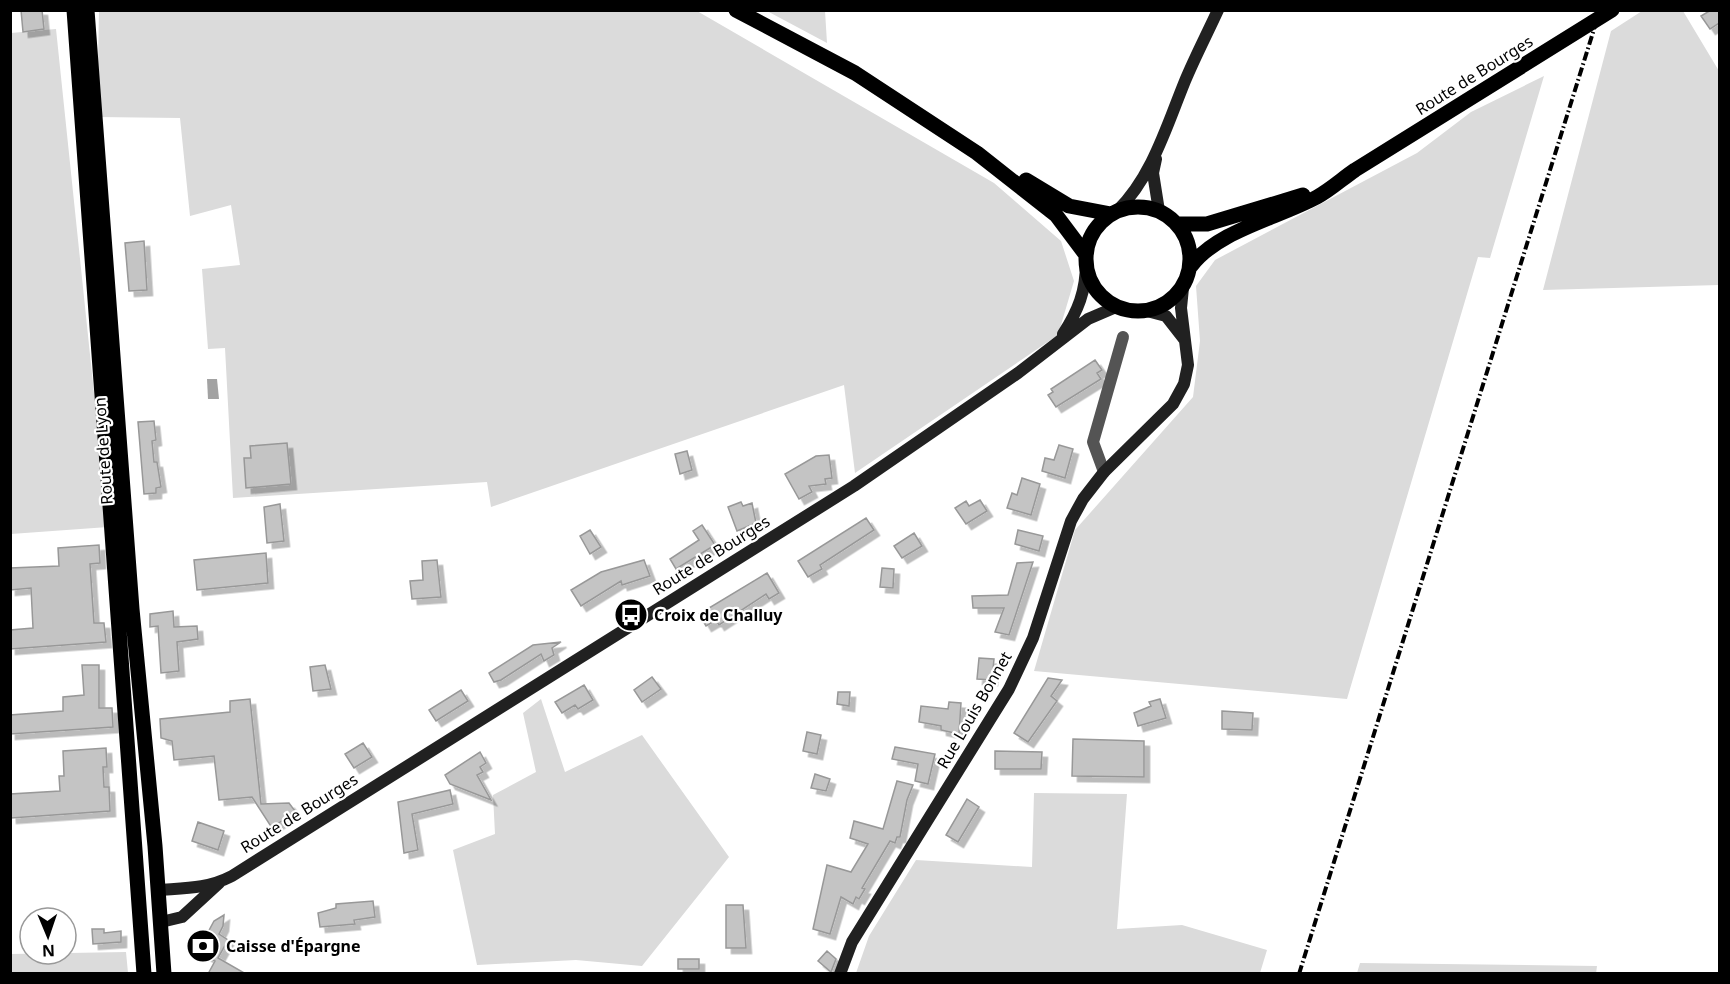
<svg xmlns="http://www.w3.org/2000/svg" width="1730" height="984" viewBox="0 0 1730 984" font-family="'Noto Sans',sans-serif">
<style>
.green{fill:#dbdbdb}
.water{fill:#a2a2a2}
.building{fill:#c4c4c4;stroke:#989898;stroke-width:1.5;filter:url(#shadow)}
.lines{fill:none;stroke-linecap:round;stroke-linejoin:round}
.street{stroke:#545454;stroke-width:12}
.secondary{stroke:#212121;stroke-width:12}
.primary{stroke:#000;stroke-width:15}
.rail{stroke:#000;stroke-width:4;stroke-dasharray:9 3 1.5 3;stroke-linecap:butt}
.labels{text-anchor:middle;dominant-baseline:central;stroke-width:4.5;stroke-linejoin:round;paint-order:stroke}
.street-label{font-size:16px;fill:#000;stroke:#fff}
.poi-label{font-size:16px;font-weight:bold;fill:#000;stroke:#fff;text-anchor:start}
</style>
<defs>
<filter id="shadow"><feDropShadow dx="5.5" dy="5.5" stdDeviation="0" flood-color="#0004"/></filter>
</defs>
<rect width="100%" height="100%" fill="#fff"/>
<path class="green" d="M99 11H697L994 183 1061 241 1074 281 1058 335 855 473 844 385 491 507 487 482 233 498 225 348 208 349 202 269 240 265 231 205 190 216 180 118 97 117Z
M767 11H825L827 43Z
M1642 11H1683L1719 71V285L1543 290 1611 31Z
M56 29 108 527 11 534V33Z
M1544 76 1490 258 1478 257 1347 699 1034 671 1075 530 1193 397 1200 341 1196 286 1215 260 1417 153 1471 112Z
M541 699 565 772 642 735 729 857 642 966 576 960 477 965 453 850 495 834 493 795 536 772 523 713Z
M1034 793 1127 794 1117 929 1182 925 1267 950 1260 973H856L869 936 916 860 1032 867Z
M126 952 128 973H11V954Z
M1360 963 1597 966 1596 974 1357 973Z"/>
<path class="water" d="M207 379H217L219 399H208Z"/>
<path class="building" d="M21 10H42L44 29 23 32Z
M1711 10H1719V23L1710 29 1701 16Z
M144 241 147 290 129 291 125 243Z
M1095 360 1102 370 1097 373 1101 379 1056 407 1048 395 1053 392 1051 389Z
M154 421 156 440 152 441 154 462H157L161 487 156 488V493L144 494 138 422Z
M287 443 291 484 246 488 244 458H251L250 446Z
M1059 445 1073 449 1065 478 1042 471 1045 458 1054 460Z
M687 451 692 470 680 474 675 454Z
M829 455 832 478 825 479 826 484 809 486 812 492 799 499 785 474 816 456Z
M1022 478 1040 484 1031 515 1007 508 1012 493 1017 495Z
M980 500 987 511 966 524 955 508 966 501 969 506Z
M741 502 743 506 752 503 756 523 737 531 728 507Z
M280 504 284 541 267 543 264 507Z
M866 518 874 530 820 565 822 569 808 577 798 561Z
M702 525 715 545 676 569 670 559 699 540 693 531Z
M590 530 601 547 590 554 580 536Z
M1018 530 1043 536 1039 551 1015 544Z
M914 533 922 546 902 558 894 546Z
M99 545 100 563 90 564 94 623H104L106 642 10 649V630L33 628 31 588 10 590V568L59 566 58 548Z
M266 553 268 583 197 590 194 560Z
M437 560 441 597 412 599 410 581 423 580 422 561Z
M644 560 650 576 622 585 621 581 581 606 571 590 601 572Z
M1033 562 1009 635 995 632 1004 608H973L972 596 1008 595 1017 563Z
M882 568 894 569 893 588 880 587Z
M767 573 779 593 769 599 766 594 719 625 716 620 706 626 699 614Z
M173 611 174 627 197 626 198 639 177 642 179 671 161 673 158 626 150 627V614Z
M561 642 552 648 554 655 544 661 541 654 501 680 494 682 489 673 533 645Z
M979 658 994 659 992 680 977 679Z
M82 665H99V708H112L113 727 10 734V715L63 711V697L84 695Z
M325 665 331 689 313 691 310 667Z
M652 677 661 689 642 702 634 690Z
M1048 678 1062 680 1051 696 1057 701 1028 742 1014 733Z
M584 685 593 700 578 709 575 705 562 713 555 702Z
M461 690 468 701 436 721 429 710Z
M838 692H850L849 706 837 704Z
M250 699 261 804 289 803 295 811 272 828 252 797 219 800 214 756 174 760 172 741 161 738 160 719 230 712V701Z
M1160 699 1166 718 1138 726 1134 713 1151 706 1149 702Z
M949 702 961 703 959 734 941 730V726L919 722 921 706 948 709Z
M1222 711 1253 713 1252 730 1222 729Z
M807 732 821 735 817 754 803 751Z
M1073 739 1144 741V777L1072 776Z
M363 743 372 757 354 768 345 754Z
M895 747 935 754 928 784 915 781 918 764 892 759Z
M106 748 107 767H103L104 787H109L110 811 11 818 10 794 60 791 59 776H64L63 751Z
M995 751 1042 752 1041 769H995Z
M480 752 486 763 480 767 483 772 477 775 491 800 450 784 445 775Z
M815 774 830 779 826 791 811 788Z
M897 781 913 785 907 800 900 837H897L895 843 890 841 862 888 865 889 859 899 856 897 853 904 841 897 830 934 813 929 827 865 851 872 868 844 850 838 854 821 883 829Z
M450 790 453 804 412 814 418 850 404 853 398 802Z
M967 799 979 807 958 842 946 835Z
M198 822 224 831 218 850 192 841Z
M373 901 375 917 354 920 355 924 320 927 318 913 336 908V904Z
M726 905H743L746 948H726Z
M224 915 223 926 219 934 228 940 218 958 246 974H208L215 961 198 951 205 932 207 934 214 921Z
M92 929H104V933L121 931V942L93 944Z
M827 951 836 959 831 972 818 961Z
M678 959H699V969H678Z"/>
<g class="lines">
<path class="street" d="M1104 472 1093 442 1123 337"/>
<path class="secondary" d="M1156 159 1153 173 1159 211
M1117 211C1152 177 1167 125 1185 81 1195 57 1207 34 1218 10
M1147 311 1166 316 1184 339
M1063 334C1078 311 1086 291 1086 263
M158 890C184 888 207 889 232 876L854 486 1018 373 1088 319 1116 307
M161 922 182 917 219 883
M840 974 852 942 1009 689 1033 638 1071 521 1083 499 1104 472 1173 404 1184 384 1188 365 1181 308 1183 288"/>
<path class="primary" d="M74 10 144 974
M87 10 132 609 155 846 164 974
M736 10 855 73 977 153 1056 215 1086 255
M1026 180 1069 206 1111 214
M1086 259a52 52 0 1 1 104 0a52 52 0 1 1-104 0Z
M1177 224H1207L1303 195
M1191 266C1217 231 1278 218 1317 197 1330 190 1342 179 1355 170L1612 10"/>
<path class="rail" d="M1299 974 1600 10"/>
</g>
<defs>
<g id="bus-disc" transform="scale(1.725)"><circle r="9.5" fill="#000" stroke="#fff"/><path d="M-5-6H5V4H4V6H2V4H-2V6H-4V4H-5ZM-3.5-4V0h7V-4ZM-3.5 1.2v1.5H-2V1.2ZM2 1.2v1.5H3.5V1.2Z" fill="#fff"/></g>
<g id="bank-disc" transform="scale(1.725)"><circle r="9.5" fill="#000" stroke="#fff"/><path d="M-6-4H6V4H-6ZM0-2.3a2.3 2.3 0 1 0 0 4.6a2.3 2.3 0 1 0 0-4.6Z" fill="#fff"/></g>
</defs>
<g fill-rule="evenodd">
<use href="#bus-disc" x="631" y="615"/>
<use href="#bank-disc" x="203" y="946"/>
</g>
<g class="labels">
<g class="street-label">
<text transform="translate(1474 75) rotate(-32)">Route de Bourges</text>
<text transform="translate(103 451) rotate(-94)">Route de Lyon</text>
<text transform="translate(711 555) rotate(-32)">Route de Bourges</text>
<text transform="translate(974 710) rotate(-60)">Rue Louis Bonnet</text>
<text transform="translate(299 813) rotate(-32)">Route de Bourges</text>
</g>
<g class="poi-label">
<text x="654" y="615">Croix de Challuy</text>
<text x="226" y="946">Caisse d'Épargne</text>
</g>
</g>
<rect width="1730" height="984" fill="none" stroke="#000000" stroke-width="24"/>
<g transform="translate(48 936) rotate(178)"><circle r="28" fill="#ffffff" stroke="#999999" stroke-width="1.5"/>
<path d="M0-4.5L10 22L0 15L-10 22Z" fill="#000000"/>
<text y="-9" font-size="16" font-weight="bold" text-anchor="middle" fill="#000000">N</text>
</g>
</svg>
